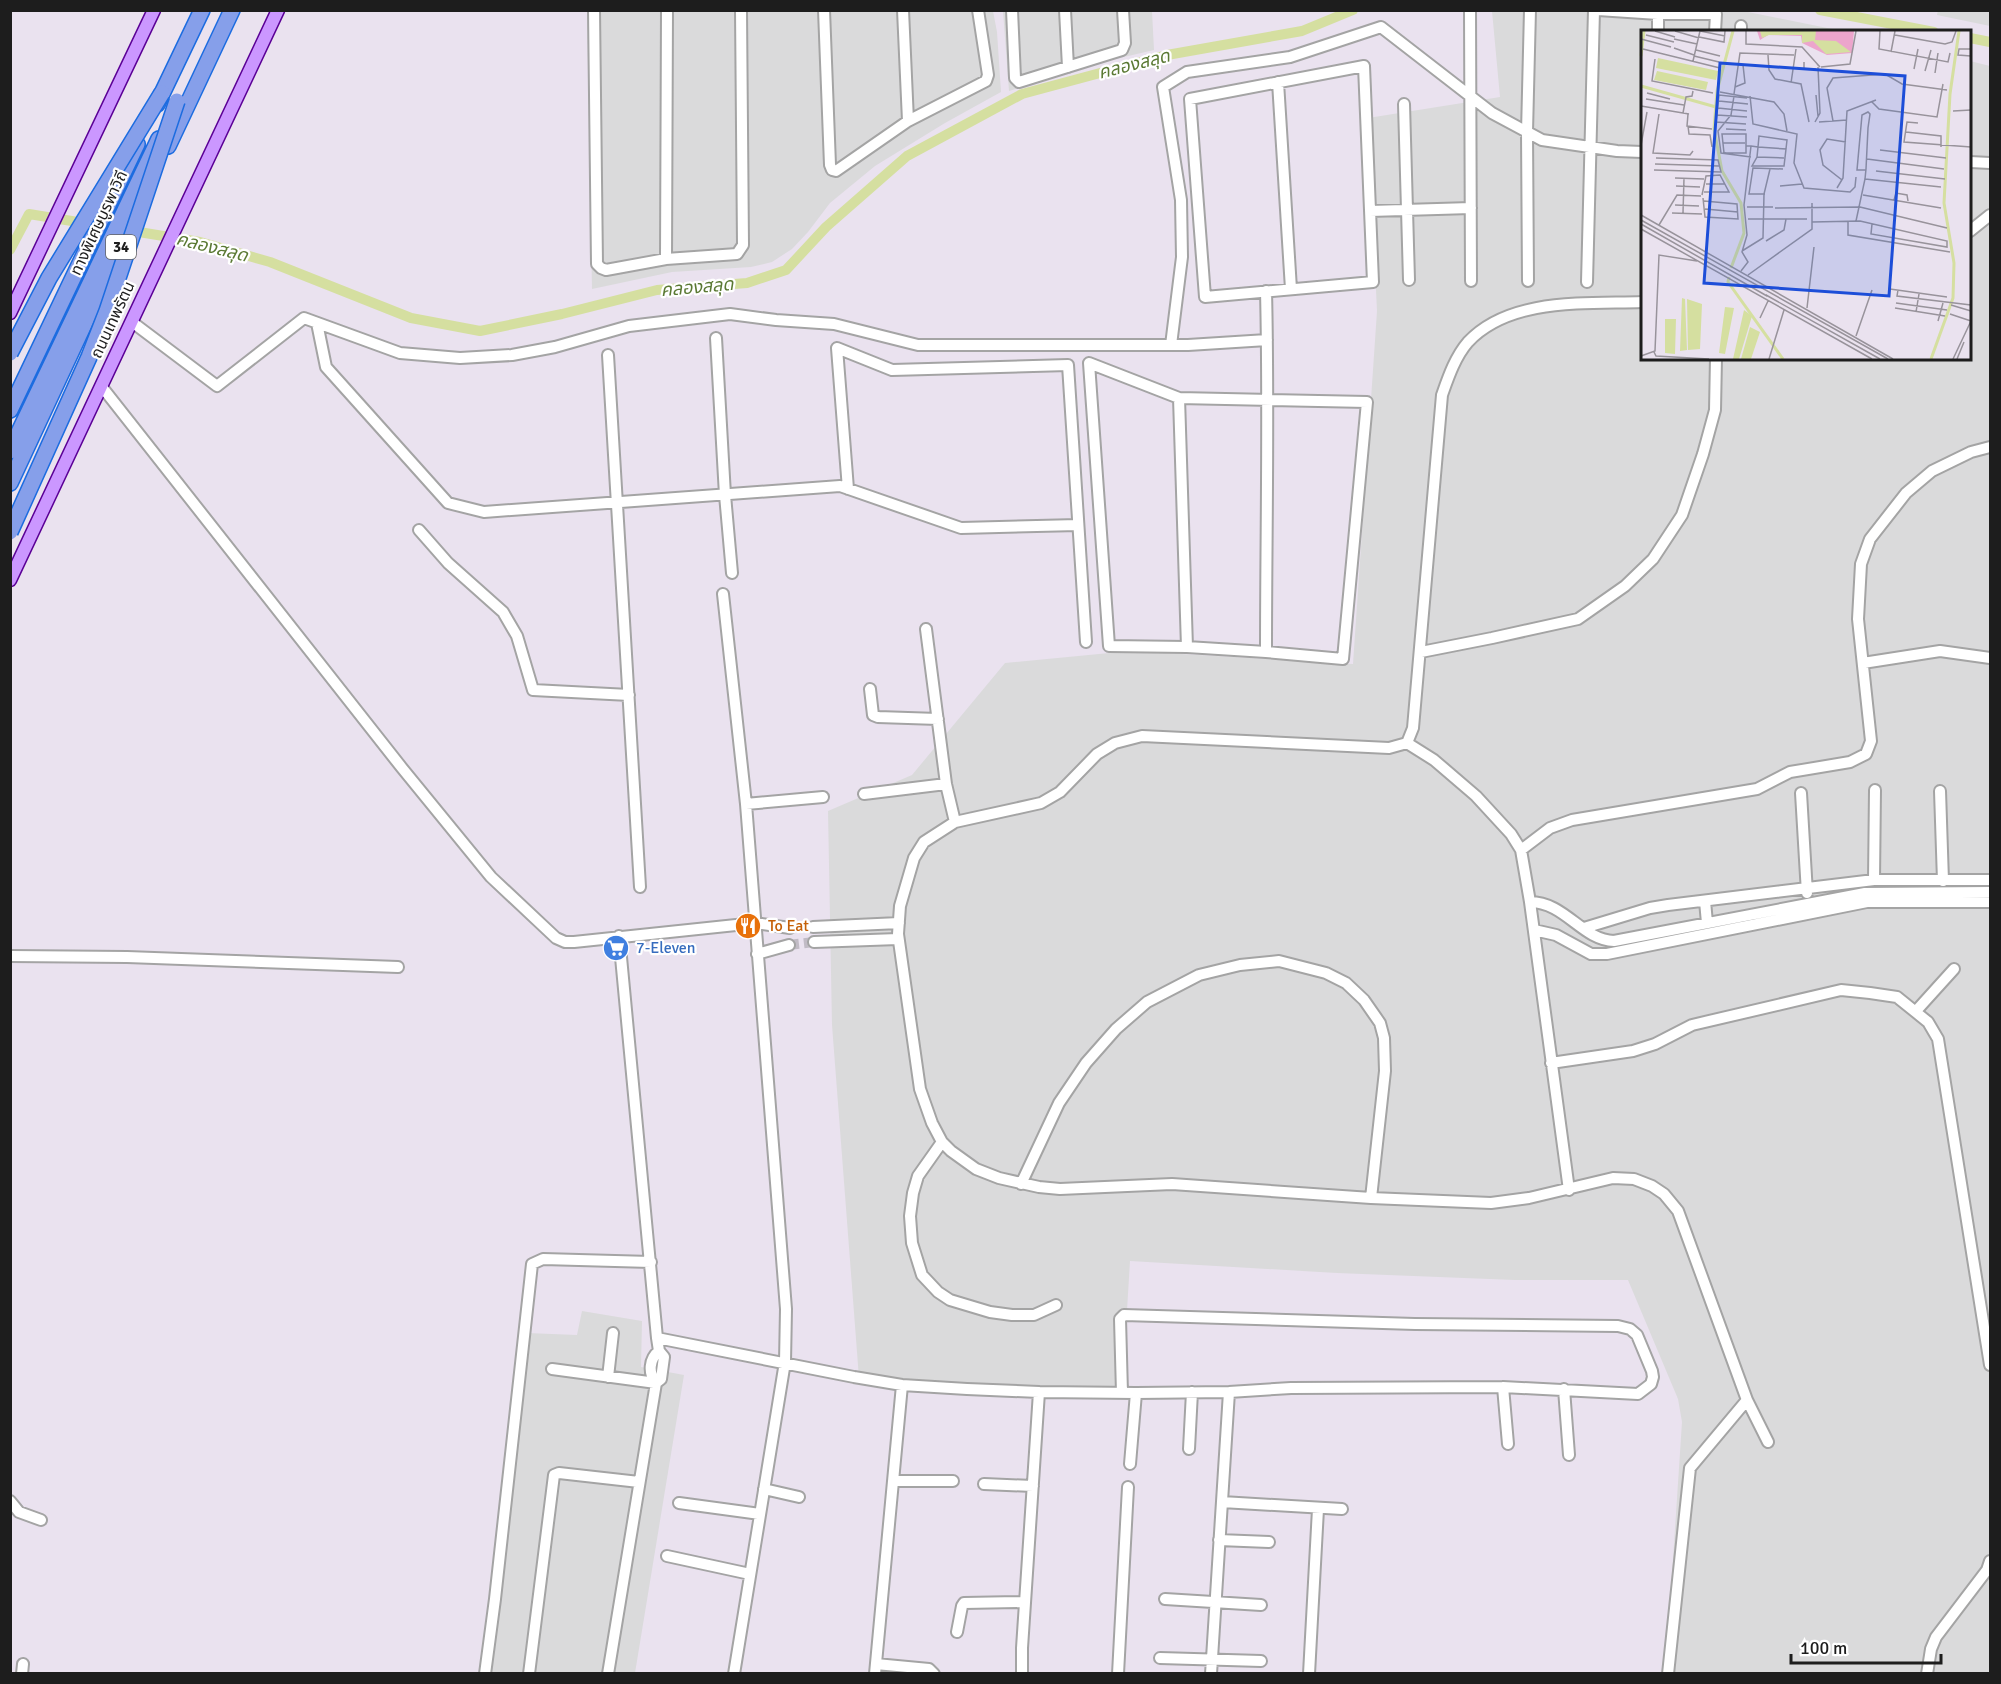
<svg xmlns="http://www.w3.org/2000/svg" width="2001" height="1684" viewBox="0 0 2001 1684" font-family="Signika,'Noto Sans Thai',sans-serif">
<style>
.residential{fill:#dadadb}
.lines{fill:none;stroke-linecap:round;stroke-linejoin:round}
.canal{stroke:#d5dfa0;stroke-width:10}
.minor-tunnel{stroke:#c1bbc5;stroke-width:10;stroke-dasharray:10 5;stroke-linecap:butt}
.minor-casing{stroke:#a4a4a4;stroke-width:14}
.major-casing{stroke:#5b0096;stroke-width:15}
.highway-casing{stroke:#1c6ce0;stroke-width:18}
.minor{stroke:#fff;stroke-width:10}
.major{stroke:#cb97ff;stroke-width:12}
.highway{stroke:#869fea;stroke-width:15}
.highway-bridge-casing{stroke:#1c6ce0;stroke-width:18;stroke-linecap:butt}
.highway-bridge{stroke:#869fea;stroke-width:15}
.labels{text-anchor:middle;dominant-baseline:central;stroke-width:4.5;stroke-linejoin:round;paint-order:stroke}
.shield{fill:#fff;stroke:#616161;stroke-width:1.5}
.shield-label{font-size:15px;font-weight:bold;fill:#1d1d1d}
.street-label{font-size:16px;fill:#1d1d1d;stroke:#fff}
.food-label{font-size:16px;fill:#c56008;stroke:#fff;text-anchor:start}
.shop-label{font-size:16px;fill:#366cbe;stroke:#fff;text-anchor:start}
.water-label{font-size:18px;font-style:italic;fill:#5a7933;stroke:#fff}
.inset-river{fill:none;stroke:#d5dfa0;stroke-width:3}
.inset-road{fill:none;stroke:#98939b;stroke-width:1.5}
.view{fill:#1d4ed8;fill-opacity:0.15;stroke:#1d4ed8;stroke-width:3}
.inset-edge{fill:none;stroke:#1d1d1d;stroke-width:3}
</style>
<rect width="100%" height="100%" fill="#eae2ef"/>
<path class="residential" d="M1938 10 1990 11V26L1937 15Z
M587 11H993L997 32 1001 92 945 123 875 166 830 203 808 232 792 249 772 262 751 267 672 272 592 289Z
M1003 11H1152L1154 50 1098 63 1009 91Z
M1492 11H1743L1842 31 1642 32V358H1970V61L1990 66V1673H1663L1671 1590 1682 1422 1678 1399 1628 1280H1515L1337 1273 1130 1261 1122 1393 859 1378 832 1025 828 811 912 775 1005 663 1130 651 1353 664 1377 311 1368 118 1500 97Z
M582 1311 642 1321 641 1367 684 1375 635 1673 488 1674 527 1333 577 1335Z"/>
<g class="lines">
<path class="canal" d="M1820 10 1934 32
M1970 38 1990 42
M10 250 29 214 200 242 270 262 411 318 480 331 562 314 657 290 747 283 786 270 826 227 907 156 1022 94 1167 55 1302 31 1353 10"/>
<path class="minor-tunnel" d="M790 928 813 927
M789 945 814 942"/>
<g class="minor-casing">
<path id="minor" d="M594 10 597 264 601 268 606 270 666 259 737 254 743 245 741 10
M824 10 830 165 832 170 836 171 908 121 986 81 988 75 978 10
M903 10 908 121
M1012 10 1015 78 1019 82 1122 50 1125 43 1123 10
M1065 10 1068 67
M1470 10 1471 281
M1598 10 1658 14H1716L1715 32
M1658 32V14
M1741 32V26
M1364 66 1373 282 1205 297 1190 99Z
M1278 82 1291 289
M1404 104 1409 280
M1970 162 1990 163
M1370 211 1471 208
M1970 231 1990 215
M666 259 667 10
M1528 281 1527 132 1530 10
M1587 282 1594 10
M1266 291C1269 412 1266 532 1266 652L1187 647 1109 646 1089 363 1179 398 1367 402 1343 659 1266 652
M1642 302C1587 304 1510 297 1468 342 1455 357 1448 378 1442 395L1413 728 1407 743 1389 748 1142 736 1115 743 1097 754 1060 792 1041 803 955 822 924 842 914 858 900 906 898 934 920 1089 932 1123 942 1142 951 1151 976 1169 999 1178 1039 1187 1060 1189 1172 1184 1371 1198 1491 1203 1529 1198 1613 1178 1634 1179 1652 1186 1664 1194 1678 1211 1747 1400 1768 1442
M132 322 217 386 304 318 400 353 460 358 512 355 555 347 629 326 730 314 776 320 834 324 918 345H1188L1267 340
M317 323 326 367 448 503 484 512 840 486 961 528 1078 525
M716 338 725 495 732 573
M1171 345 1182 257 1181 200 1163 87 1187 72 1290 57 1381 27 1492 113 1542 140 1617 151 1642 152
M608 355 640 887
M102 387 402 768 491 877 556 938 565 942H574L755 923 790 928
M1179 398 1187 647
M848 489 837 348 892 370 1068 365 1086 642
M419 530 448 563 503 612 517 636 533 690 629 695
M723 594 746 804 786 1309 785 1362 734 1674
M926 629 946 784 955 822
M1421 652 1492 638 1578 619 1625 586 1653 559 1682 515 1703 454 1715 410 1716 358
M1863 663 1940 651 1990 658
M870 689 873 715 878 717 938 719
M1407 743 1434 760 1476 796 1511 834 1521 850 1530 902 1569 1190
M1940 791 1943 881
M1801 793 1807 893
M864 794 946 784
M746 804 823 797
M1521 850 1550 828 1572 820 1757 789 1790 772 1850 762 1866 754 1871 741 1858 619 1861 564 1870 539 1906 493 1932 471 1971 452 1990 447
M1874 880 1875 790
M1705 901 1707 923
M1530 902C1565 902 1582 940 1614 941L1865 893 1990 892
M813 927 899 923
M1584 928 1650 908 1668 905 1874 880H1990
M1534 930 1556 935 1591 954H1607L1867 902H1990
M814 942 898 939
M757 954 789 945
M10 956 127 957 398 967
M1916 1011 1954 969
M1551 1063 1633 1051 1655 1044 1692 1025 1841 990 1870 993 1897 997 1928 1022 1938 1039 1990 1365
M942 1142 918 1176 913 1193 910 1216 912 1243 922 1275 938 1292 950 1300 990 1312 1012 1315H1034L1056 1305
M1021 1184 1059 1103 1086 1063 1116 1029 1147 1002 1199 975 1240 965 1279 961 1326 973 1346 983 1364 1000 1380 1023 1384 1038 1385 1071 1371 1198
M657 1338 854 1377 902 1385 967 1389 1039 1392 1136 1393 1229 1392 1291 1388 1503 1387 1638 1394 1651 1384 1653 1377 1652 1371 1637 1335 1630 1329 1618 1326 1415 1324 1124 1315 1120 1319 1122 1393
M552 1369 656 1383
M608 1377 613 1333
M656 1383C648 1373 649 1359 659 1351
M1503 1387 1508 1444
M1564 1389 1569 1455
M1189 1449 1192 1392
M1130 1464 1136 1393
M894 1481H953
M984 1484 1033 1486
M764 1489 799 1497
M10 1501 19 1512 41 1520
M1222 1502 1342 1509
M679 1503 760 1514
M1219 1540 1269 1542
M667 1556 750 1574
M1165 1599 1261 1605
M957 1632 962 1606 964 1603 1025 1602
M1160 1658 1261 1661
M876 1664 929 1669 934 1674
M22 1674 23 1664
M485 1674 495 1599 532 1264 543 1259 651 1262
M529 1674 554 1475 559 1473 639 1482
M608 1674 656 1383 661 1379 664 1357 659 1351 657 1338 619 936
M875 1674 902 1385
M1022 1674V1648L1039 1392
M1118 1674 1128 1487
M1211 1674 1229 1392
M1309 1674 1318 1509
M1668 1674 1690 1468 1747 1400
M1927 1674 1931 1649 1936 1637 1987 1570 1990 1561"/>
</g>
<g class="major-casing">
<path id="major" d="M10 313 154 10
M10 580 278 10"/>
</g>
<g class="highway-casing">
<path id="highway" d="M157 104 202 10
M168 146 232 10
M10 410 137 144
M10 451 159 139
M10 483 128 230"/>
</g>
<use href="#minor" class="minor"/>
<use href="#major" class="major"/>
<use href="#highway" class="highway"/>
<g class="highway-bridge-casing">
<path id="highway-bridge" d="M10 353 49 278 162 93
M10 532 89 357 107 311 177 101"/>
</g>
<use href="#highway-bridge" class="highway-bridge"/>
</g>
<defs>
<g id="restaurant-disc" transform="scale(1.35)"><circle r="9.5" fill="#e8710a" stroke="#fff"/><path d="M-5-6h1v4h1v-4h1v4h1v-4h1v5L-1.5 .5V6h-2V.5L-5-1ZM5-6V6H3V1.5H1.5Q1.5-4 5-6Z" fill="#fff"/></g>
<g id="supermarket-disc" transform="scale(1.35)"><circle r="9.5" fill="#3f7fe0" stroke="#fff"/><path d="M-6-5.5h2.5l.6 2H6L4.5 2H-2.5L-4.4-4H-6ZM-1.5 3.2a1.3 1.3 0 1 0 .1 0ZM3 3.2a1.3 1.3 0 1 0 .1 0Z" fill="#fff"/></g>
</defs>
<g fill-rule="evenodd">
<use href="#restaurant-disc" x="748" y="926"/>
<use href="#supermarket-disc" x="616" y="948"/>
</g>
<g class="labels">
<rect class="shield" x="106" y="235" width="30" height="24" rx="4.5"/>
<g class="shield-label">
<text x="121" y="247">34</text>
</g>
<g class="street-label">
<text transform="translate(99 223) rotate(-65)">ทางพิเศษบูรพาวิถี</text>
<text transform="translate(113 320) rotate(-65)">ถนนเทพรัตน</text>
</g>
<g class="food-label">
<text x="768" y="926">To Eat</text>
</g>
<g class="shop-label">
<text x="636" y="948">7-Eleven</text>
</g>
<g class="water-label">
<text transform="translate(1134 64) rotate(-14)">คลองสลุด</text>
<text transform="translate(212 247) rotate(14)">คลองสลุด</text>
<text transform="translate(697 287) rotate(-5)">คลองสลุด</text>
</g>
</g>
<g transform="translate(1641 30)">
<rect width="330" height="330" fill="#eae2ef"/>
<path d="M116 1H213L211 23 186 25 161 13 160 6 127 5 119 10Z" fill="#eca5cc"/>
<path d="M119 1H175L174 10 195 11 210 22 185 24 172 11 161 13V5H128L121 8ZM17 28 77 41 75 50 15 38ZM16 41 67 52 65 60 13 50ZM41 268 44 269 46 320 39 321ZM46 269 61 274 59 319 47 320ZM84 277 93 278 84 324 78 323ZM103 280 111 286 98 329H92ZM24 289H35L34 324 24 323ZM109 297 119 302 110 329H100Z" fill="#d5dfa0"/>
<path class="inset-river" d="M0 26 3 1M0 56 75 77M90 238 103 203 100 173 81 141 73 99 76 61 92 1M88 247 87 252 142 329M290 329 312 268 313 233 303 173 309 64 318 1"/>
<path class="inset-road" d="M14 1 34 7M34 1 58 8M59 1 84 6M105 1V14L161 17 179 37 176 34M239 1 238 19 307 32 309 23M5 5 33 12M254 5 304 14 311 12 315 1M58 7 83 12 84 1M0 9 30 17M33 9 56 14M33 18 53 25M2 19 79 38M330 19H318L317 25 330 26M55 20 79 26M250 22 254 1M127 25 128 40 134 49 160 54 168 92M53 26 78 32M14 29 11 51 72 63M52 31 59 1M163 32V39H175M180 37 209 34 215 1M273 39 277 19M284 41 290 20M294 43 297 23M150 53 155 19M94 57 104 53 102 35M79 62 133 72 143 84 146 101M6 63 29 69M93 64 99 23 153 25M175 65 177 86M93 66 90 85 77 101 80 123 110 127M109 66 112 94 156 104 153 133 163 158 209 162 214 157 215 147M5 69 43 75M78 71 107 74M231 72 238 79 296 87 302 54M0 76 48 84M77 78 106 81M312 81 330 80M42 83 45 67 51 66 52 61M18 84 12 123 49 125 52 121M47 84 46 96 71 99M76 85 106 87M192 91 186 58 192 48 244 44 261 54 306 60M174 92 179 83 177 37M178 92 206 90M277 93 266 92 263 112 330 117M105 94 75 92 78 65 106 68M47 96 48 104 69 105 71 117M85 99 105 100M265 102 300 106V117M81 104H105V123H83ZM82 113H104M0 115 6 82M105 116H110L117 117 145 119 143 136H111L116 127 117 117 118 106 146 110 145 119M239 120 305 128M116 127 143 128M226 129 303 139M14 134 78 136M13 140 80 142 77 130 15 128M235 141 304 149M34 148 63 149M224 149 300 157M201 150 182 135 179 120 186 109 205 112M65 154H84M35 156 59 157M139 156 161 154M196 158 202 148 206 81 235 70M124 164H108L112 138 142 139M61 165 65 146 79 145 88 162H63M222 165 300 178M62 168 64 187 97 189 96 174 63 171M253 170 255 163 266 165 267 171M34 175 58 176M106 177H132M134 178 219 177 306 198M64 179 97 182M31 183 61 184M42 183 43 148M0 185 252 329M107 189H166M0 190 247 329M207 191V205L309 222M215 191 224 149 225 139 227 98 229 84 227 82 221 85 216 140H225M171 192 219 191 306 211V217L230 204 231 194M0 194 126 266M18 195 36 165 60 166M0 199 231 329M125 211 143 200 145 189M101 221 122 208 123 164 129 139M100 241 107 232 101 222 106 205 103 175 110 116M107 245 171 199V173M249 259 306 267M257 260 256 266 330 275M125 265 239 329M255 273 306 280M310 275 330 281M166 278 173 217M254 278 304 286M275 282 278 264M309 284 330 291M119 288 127 271M297 291 302 273M215 306 231 260M13 322 15 326 68 329M0 326 14 321 18 225 56 231M128 329 143 280M312 329 330 291M316 329 323 312"/>
<path class="view" d="M79 33 264 46 248 266 63 253Z"/>
<rect width="330" height="330" class="inset-edge"/>
</g>
<rect width="2001" height="1684" fill="none" stroke="#1d1d1d" stroke-width="24"/>
<path d="M1791 1654v9h150v-9" fill="none" stroke="#1d1d1d" stroke-width="3"/>
<text x="1800" y="1654" font-size="18" fill="#1d1d1d" stroke="#ffffff" stroke-width="4.5" paint-order="stroke">100 m</text>
</svg>
